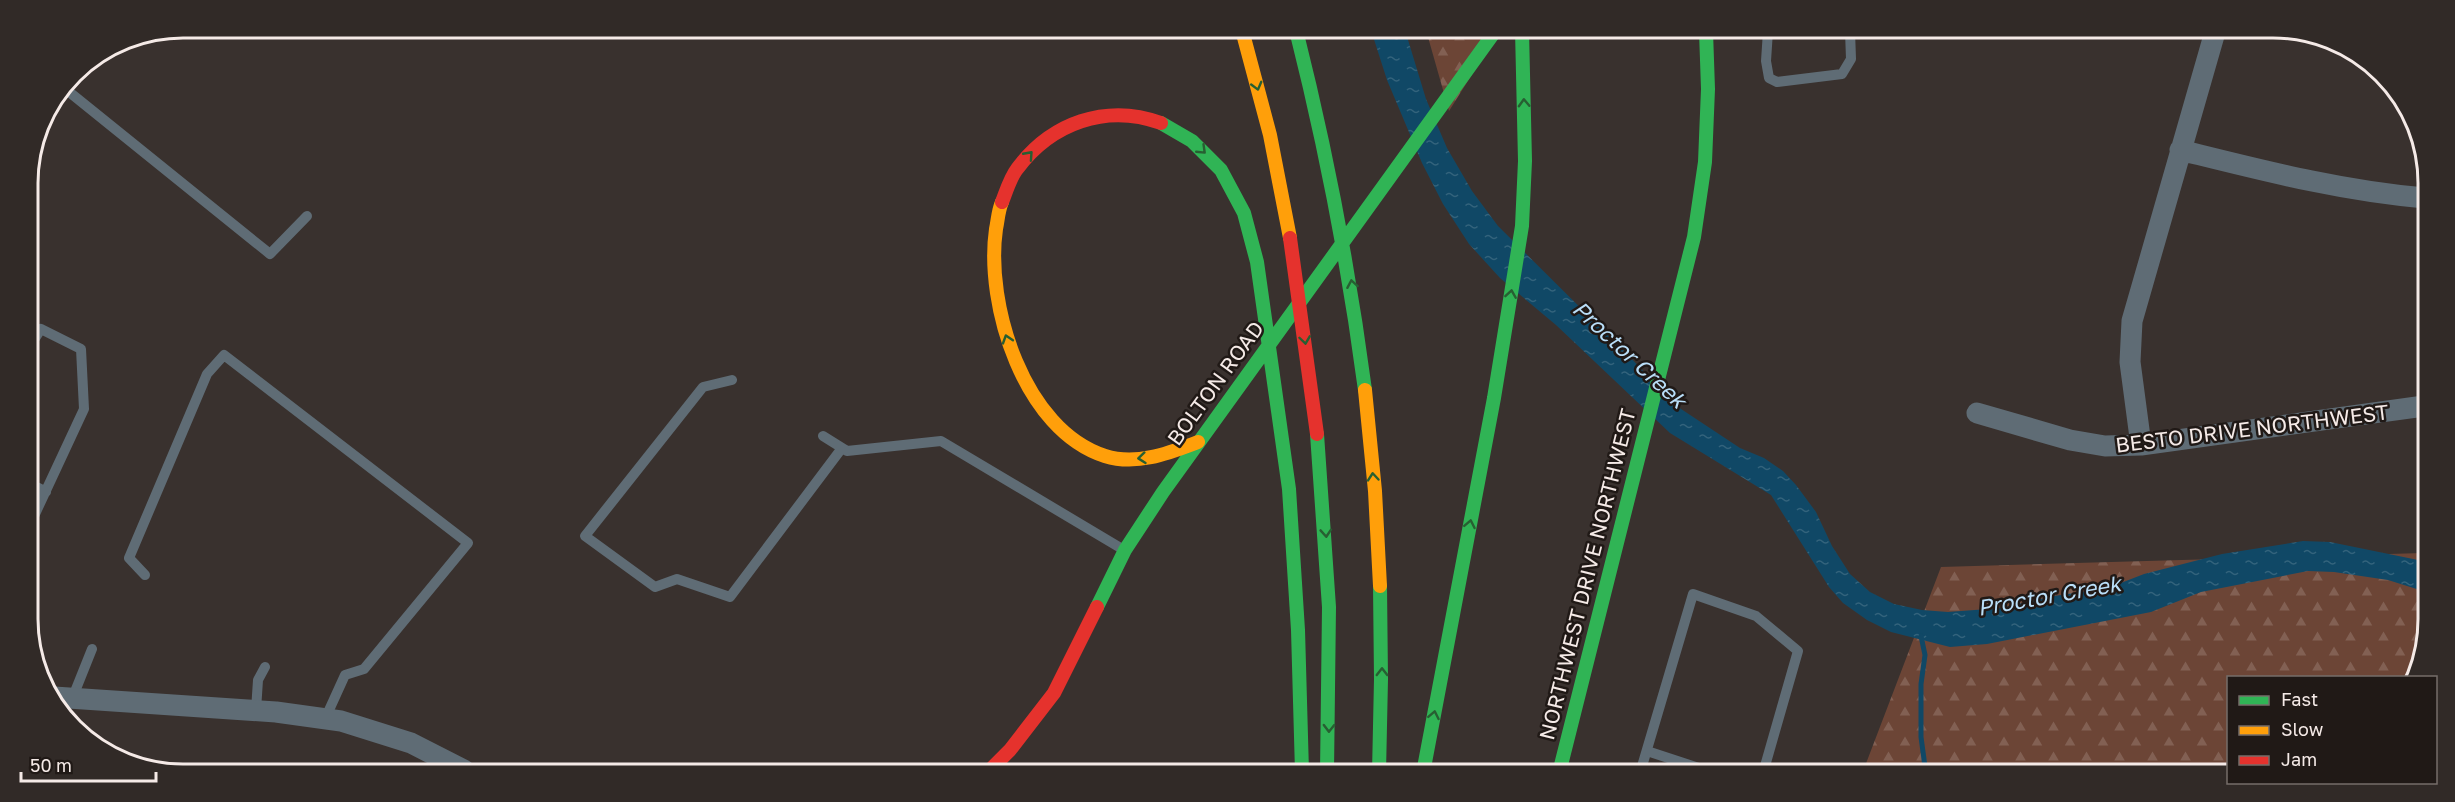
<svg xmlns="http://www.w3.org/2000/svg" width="2455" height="802" viewBox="0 0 2455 802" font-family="'Golos Text',sans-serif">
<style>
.forest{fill:url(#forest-firs)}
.water{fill:url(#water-ripples)}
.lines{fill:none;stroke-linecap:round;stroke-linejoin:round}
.stream{stroke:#104866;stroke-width:5}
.lane{stroke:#5f6c75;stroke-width:10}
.street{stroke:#5f6c75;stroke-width:21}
.fast{stroke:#30b455;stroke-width:14}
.slow{stroke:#ff9f0a;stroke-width:14}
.jam{stroke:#e5322d;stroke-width:14}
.oneway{stroke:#275f32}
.labels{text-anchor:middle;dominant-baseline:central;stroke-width:5;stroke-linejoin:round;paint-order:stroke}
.street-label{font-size:21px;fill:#f5eae7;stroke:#201916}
.water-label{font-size:22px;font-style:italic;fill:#b9def8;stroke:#201916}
.rim{fill:none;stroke:#f5eae7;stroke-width:3}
</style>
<defs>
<pattern id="forest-firs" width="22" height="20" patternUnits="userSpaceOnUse" patternTransform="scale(1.5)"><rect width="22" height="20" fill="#6c4536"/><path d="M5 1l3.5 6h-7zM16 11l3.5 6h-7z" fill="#826053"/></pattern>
<pattern id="water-ripples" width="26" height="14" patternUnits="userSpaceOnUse" patternTransform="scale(1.5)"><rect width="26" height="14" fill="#104866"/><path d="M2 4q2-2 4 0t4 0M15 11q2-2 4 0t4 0" fill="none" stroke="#33637c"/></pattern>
</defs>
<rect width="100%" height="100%" fill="#39312e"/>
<path class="forest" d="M1426 30H1500L1449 111Z
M2423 553V660L2415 677 2228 678V775L1862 774 1941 567Z"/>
<path class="water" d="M1371 30H1405L1426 99 1447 148 1472 191 1498 226 1629 356 1675 405 1740 448 1764 458 1783 471 1796 485 1816 512 1832 546 1850 574 1870 592 1894 604 1922 610 1948 612 2001 608 2054 596 2108 588 2144 574 2222 554 2303 541 2330 542 2423 561V591L2388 580 2334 572 2308 571 2201 592 2151 612 1987 644 1950 647 1891 632 1867 620 1843 603 1829 587 1771 495 1670 433 1556 325 1500 278 1469 244 1443 204 1422 163 1387 80Z"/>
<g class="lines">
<path class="stream" d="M1921 636 1925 655 1921 684V737L1926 774"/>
<path class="lane" d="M1768 31 1766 61 1769 78 1777 82 1842 74 1851 59 1850 31
M63 87 270 254 307 216
M28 349 41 329 81 349 84 409 29 527
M732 380 703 387 585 536 655 587 677 579 730 597 842 448
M823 436 847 451 941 441 1124 550
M29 483 46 492
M145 575 129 558 207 374 224 355 468 543 364 669 345 675 325 719
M72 699 92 649
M256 710 258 680 265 667
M1647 751 1714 773
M1640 773 1693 594 1756 616 1798 651 1763 773"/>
<path class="street" d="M2180 150C2261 170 2341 191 2425 198
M1977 413 2070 440 2105 446 2141 445 2424 406
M2141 445 2130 362 2132 321 2215 32
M54 697 276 712 341 721 411 743 464 770"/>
<path class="fast" d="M1296 30C1326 149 1349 268 1365 390
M1161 123 1192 141 1221 170 1244 213 1257 262 1289 489 1298 630 1302 772
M1317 434 1329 607 1327 772
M1097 607 1125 550 1163 492 1496 30
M1379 773 1381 679 1380 586
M1423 773 1494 398 1522 226 1525 161 1522 30
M1559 773 1694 237 1705 162 1708 89 1706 31"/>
<path class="slow" d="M1242 30 1270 135 1290 238
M1002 202C998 211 998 220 996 229 985 305 1024 430 1105 456 1137 466 1169 453 1198 442
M1365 390 1375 491 1380 586"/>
<path class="jam" d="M1002 202C1006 192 1010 178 1017 169 1051 123 1106 103 1161 123
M1290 238 1317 434
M988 772 1010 750 1054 693 1097 607"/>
</g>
<defs><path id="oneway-chevron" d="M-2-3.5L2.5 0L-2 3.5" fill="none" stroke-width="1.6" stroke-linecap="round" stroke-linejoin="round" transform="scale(1.5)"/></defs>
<g class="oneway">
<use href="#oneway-chevron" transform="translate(1257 86) rotate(75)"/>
<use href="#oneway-chevron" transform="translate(1524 103) rotate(-92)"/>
<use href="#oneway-chevron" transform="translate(1202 150) rotate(44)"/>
<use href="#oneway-chevron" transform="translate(1029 155) rotate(-48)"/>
<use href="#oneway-chevron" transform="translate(1352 284) rotate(-100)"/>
<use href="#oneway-chevron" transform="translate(1511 294) rotate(-81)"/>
<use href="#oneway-chevron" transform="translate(1007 339) rotate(-108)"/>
<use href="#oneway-chevron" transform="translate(1305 340) rotate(82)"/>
<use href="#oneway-chevron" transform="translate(1142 458) rotate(174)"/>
<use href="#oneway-chevron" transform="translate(1373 477) rotate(-95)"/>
<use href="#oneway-chevron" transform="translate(1470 524) rotate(-79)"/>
<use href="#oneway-chevron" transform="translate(1326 533) rotate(86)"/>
<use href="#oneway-chevron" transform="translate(1382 672) rotate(-90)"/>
<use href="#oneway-chevron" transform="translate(1434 715) rotate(-79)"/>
<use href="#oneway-chevron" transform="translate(1329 728) rotate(91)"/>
</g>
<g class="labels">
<g class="street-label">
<text transform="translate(1215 383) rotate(-54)">BOLTON ROAD</text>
<text transform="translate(2252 428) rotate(-7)">BESTO DRIVE NORTHWEST</text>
<text transform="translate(1587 574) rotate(-76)">NORTHWEST DRIVE NORTHWEST</text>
</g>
<g class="water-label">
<text transform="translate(1630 354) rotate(43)">Proctor Creek</text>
<text transform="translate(2049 595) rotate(-10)">Proctor Creek</text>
</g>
</g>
<path d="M0 0H2455V802H0ZM183 38H2273A145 145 0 0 1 2418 183V619A145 145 0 0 1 2273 764H183A145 145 0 0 1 38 619V183A145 145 0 0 1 183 38Z" fill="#312a27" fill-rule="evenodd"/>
<path class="rim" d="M183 38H2273A145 145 0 0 1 2418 183V619A145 145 0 0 1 2273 764H183A145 145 0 0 1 38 619V183A145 145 0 0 1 183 38Z"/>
<rect x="2227" y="676" width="210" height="108" fill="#201916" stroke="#756d6a" stroke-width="1.5"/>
<rect x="2239" y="696" width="30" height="9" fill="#30b455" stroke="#756d6a" stroke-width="1.5"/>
<text x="2281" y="706" font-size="18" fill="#f5eae7">Fast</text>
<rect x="2239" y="726" width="30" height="9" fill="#ff9f0a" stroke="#756d6a" stroke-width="1.5"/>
<text x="2281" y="736" font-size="18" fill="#f5eae7">Slow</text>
<rect x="2239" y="756" width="30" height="9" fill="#e5322d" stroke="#756d6a" stroke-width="1.5"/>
<text x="2281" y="766" font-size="18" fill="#f5eae7">Jam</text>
<path d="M21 772v9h135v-9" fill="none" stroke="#f5eae7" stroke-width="3"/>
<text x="30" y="772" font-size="18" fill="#f5eae7" stroke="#201916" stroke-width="4.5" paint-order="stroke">50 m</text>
</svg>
